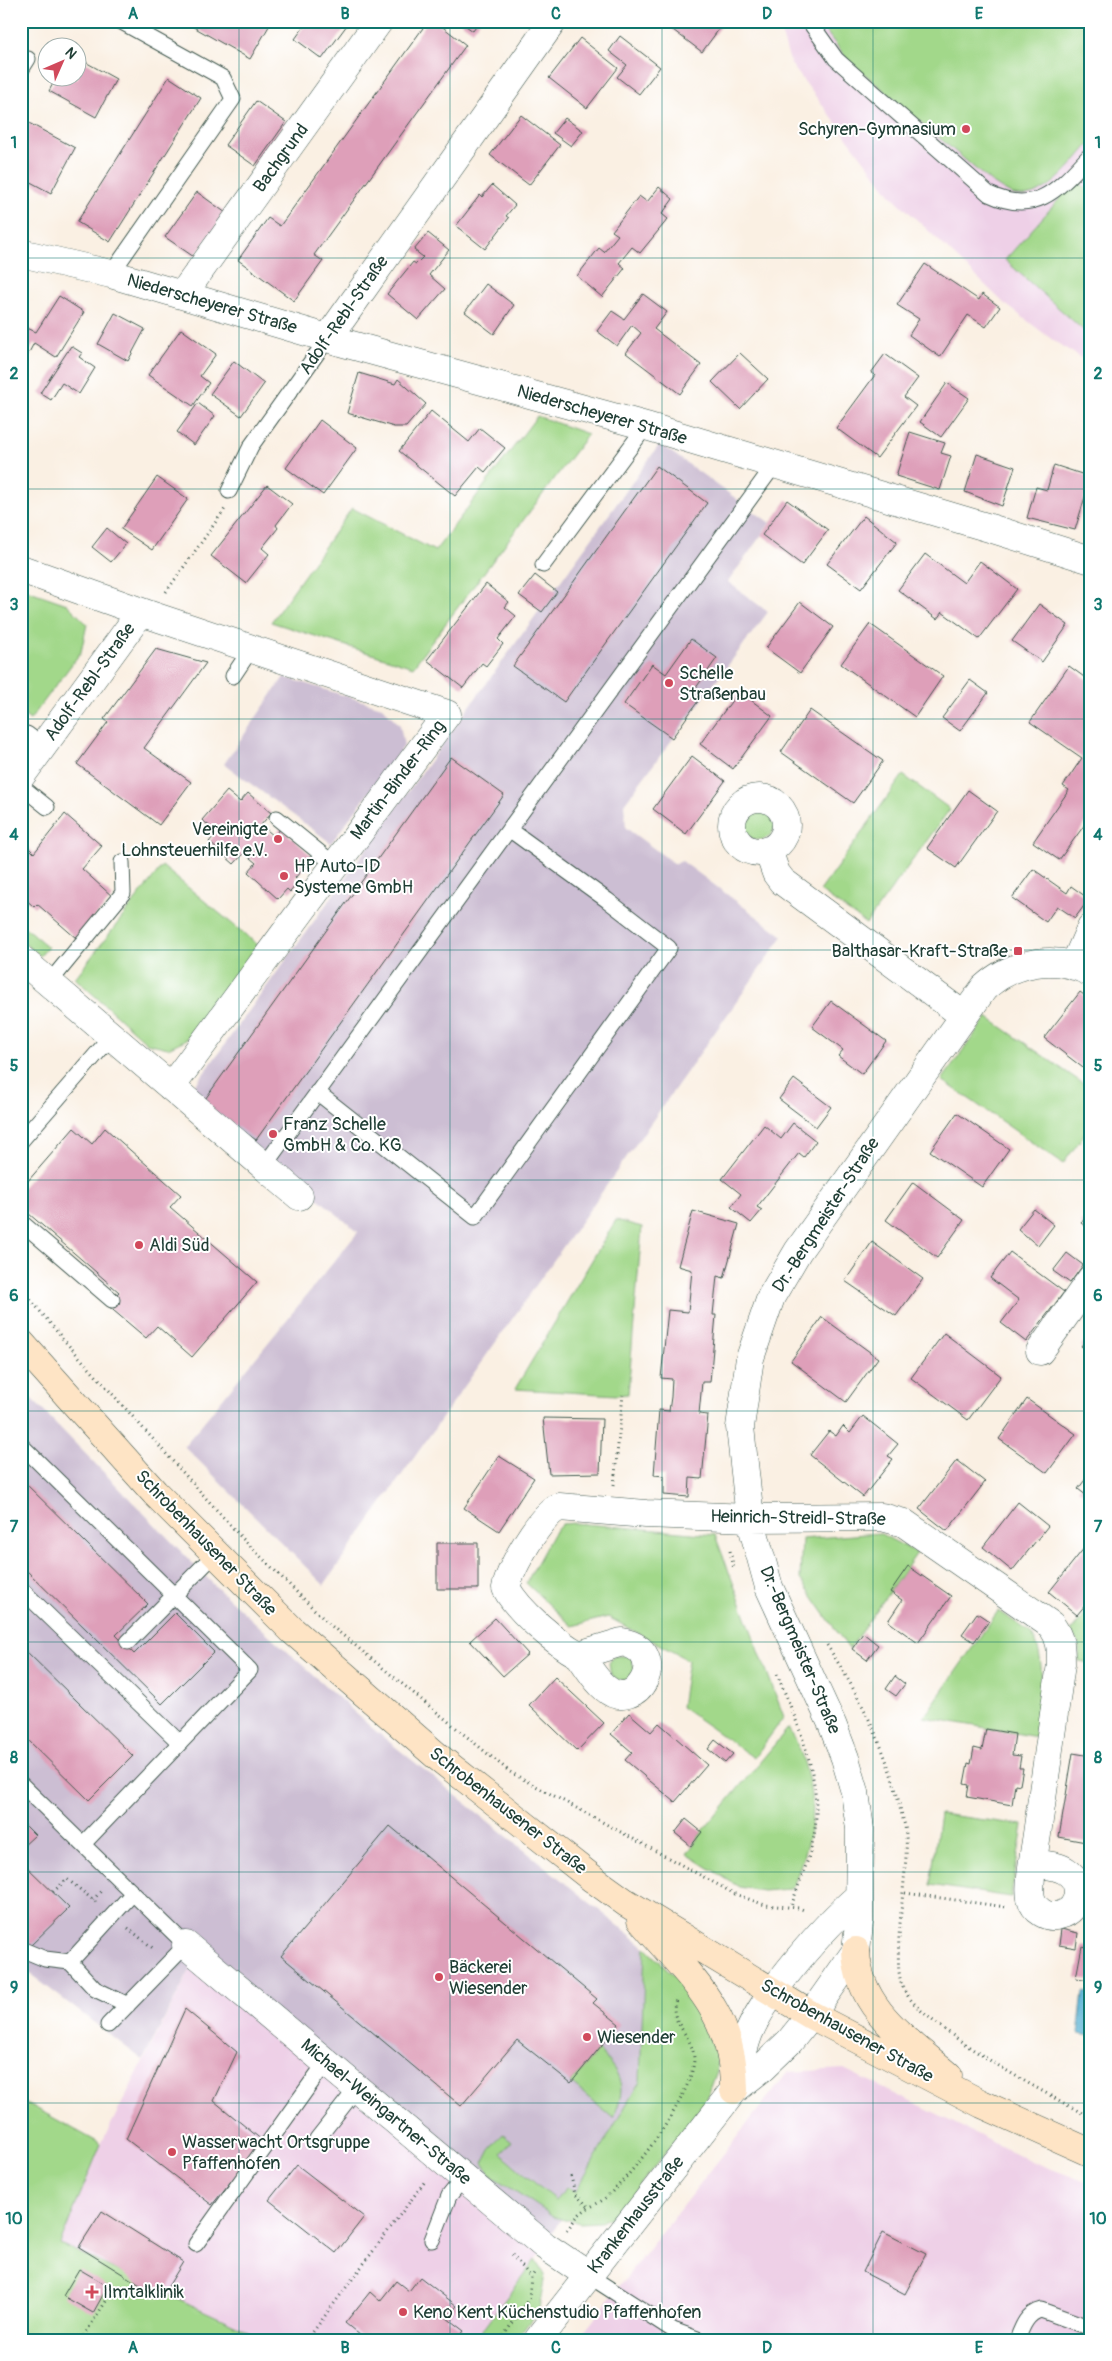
<svg xmlns="http://www.w3.org/2000/svg" width="1112" height="2361" viewBox="0 0 1112 2361" font-family="Pangolin,sans-serif">
<style>
.built{fill:#eed0e7}
.industrial{fill:#ccbed3}
.green{fill:#a2d88a;stroke:#608a5f}
.water{fill:#56b1d4;stroke:#3a7784}
.building{fill:#de9fb9}
.lines{fill:none;stroke-linecap:round;stroke-linejoin:round}
.service-casing{stroke:#40584e;stroke-width:17}
.minor-casing{stroke:#40584e;stroke-width:29}
.secondary-casing{stroke:#40584e;stroke-width:29}
.path{stroke:#40584e;stroke-width:3;stroke-dasharray:1 4;stroke-linecap:butt}
.service{stroke:#fff;stroke-width:15}
.minor{stroke:#fff;stroke-width:28}
.secondary{stroke:#fee4c5;stroke-width:28}
.grid{fill:none;stroke:#0f766e;stroke-width:1;stroke-opacity:0.55}
.poi-dot{fill:#d1495b;stroke:#fff;stroke-width:2}
.labels{text-anchor:middle;dominant-baseline:central;stroke-width:4;stroke-linejoin:round;paint-order:stroke}
.poi-label{font-size:18px;fill:#1f3d34;stroke:#fff;text-anchor:start}
.street-label{font-size:18px;fill:#1f3d34;stroke:#fff}
.neatline{fill:none;stroke:#0f766e;stroke-width:2}
.grid-label{font-size:16px;text-anchor:middle;font-weight:bold;fill:#0f766e}
</style>
<rect width="100%" height="100%" fill="#fff"/>
<filter id="ink" filterUnits="userSpaceOnUse"><feTurbulence type="fractalNoise" baseFrequency=".02" numOctaves="2"/><feDisplacementMap in="SourceGraphic" scale="10" xChannelSelector="R" yChannelSelector="G"/><feConvolveMatrix kernelMatrix="1 2 1 2 8 2 1 2 1" color-interpolation-filters="sRGB"/></filter>
<filter id="wash" filterUnits="userSpaceOnUse"><feTurbulence type="fractalNoise" baseFrequency=".0096" numOctaves="4" result="noise"/><feDisplacementMap in="SourceGraphic" scale="20" xChannelSelector="R" yChannelSelector="G"/><feGaussianBlur stdDeviation="1.12" result="paint"/><feColorMatrix in="noise" values="0 0 0 0 0 0 0 0 0 0 0 0 0 0 0 0 0 1.4 0 .05"/><feComposite in="paint" operator="in"/></filter>
<g filter="url(#wash)">
<rect width="100%" height="100%" fill="#faf0e3"/>
<path class="built" d="M777 21H1091V364L1054 341 1004 303 890 194 791 64Z
M198 1955 545 2246 475 2340H21V2220L60 2243 101 2144Z
M844 2069 1031 2161 1091 2184V2340H577L788 2072Z"/>
<path class="industrial" d="M660 444 770 523 728 582 768 612 624 804 626 828 675 864 682 861 783 936 324 1585 184 1446 358 1232 270 1158 188 1095Z
M284 677 382 707 400 725 404 746 331 843 224 764Z
M21 1388 217 1588 372 1728 645 1947 640 2081 545 2246 198 1955 143 2060 21 1967Z"/>
<path class="green" d="M818 21H1091V142C1074 162 1044 203 1014 195 1007 193 998 186 991 182L847 59Z
M1076 180 1091 193V337L1005 260Z
M537 416 588 434 413 667 271 622 352 508 435 551Z
M21 588 67 604 87 624 81 652 30 720 21 713Z
M903 775 950 809 866 924 820 891Z
M743 824a16 16 0 1 1 32 0a16 16 0 1 1-32 0Z
M162 866 258 945 187 1039 168 1048 147 1043 75 978Z
M21 924 48 947 40 956 21 941Z
M987 1017 1091 1089V1125L1063 1164 942 1080Z
M616 1220 642 1227 628 1394 617 1395 515 1389Z
M574 1523 715 1535 784 1717 754 1758 681 1707 688 1660 608 1617 572 1626 526 1583 553 1534 562 1524Z
M879 1533 917 1553 849 1649 800 1579 802 1539Z
M1091 1607V1663L1079 1661V1645L1071 1631Z
M998 1611C1008 1618 1019 1624 1028 1631 1050 1652 1039 1708 1037 1737L924 1717Z
M614 1656H631L635 1672 626 1680H618L611 1675 609 1663Z
M789 1727C807 1760 818 1803 808 1840 804 1855 799 1870 794 1885L789 1889 763 1891 739 1887 687 1854 702 1832Z
M940 1814 1023 1825 1011 1897 930 1885Z
M645 1947 688 1989 716 2041 717 2071 706 2101 633 2194 614 2215 601 2222 580 2223 553 2216 492 2176 483 2163 490 2149 503 2134 512 2141 501 2154 555 2200 567 2187 575 2193 640 2081Z
M598 2050C621 2074 628 2086 613 2118L571 2083Z
M21 2100 101 2144 60 2244 267 2340H21Z
M535 2259 545 2275 539 2309 516 2340H475Z"/>
<path class="water" d="M1083 1992 1091 1993V2036L1078 2034Z"/>
<g id="blocks">
<path class="building" d="M193 21H272L250 59 190 25Z
M308 21H342L347 25 322 59 295 39Z
M428 21H435L466 45 314 255 323 261 294 301 238 260 268 218 280 226Z
M459 21H480L473 31Z
M673 21H725L702 52 669 27Z
M620 36 660 67 639 94 617 77 627 65 609 51Z
M580 38 618 68 587 108 549 78Z
M78 58 116 79 96 117 49 91 56 78H78Z
M169 77 201 98 110 242 77 222Z
M256 101 286 122 255 166 225 145Z
M521 115 560 145 529 185 490 155Z
M565 118 583 131 571 146 553 133Z
M27 122 75 148 51 193 21 177V133Z
M492 185 515 205 506 216 509 218 485 249 456 226 480 195 482 197Z
M659 187 673 199 662 214 668 219 640 253 632 247 619 263 625 268 602 297 577 276 599 248 604 252 618 235 612 231 639 196 647 202Z
M197 192 226 213 194 257 165 237Z
M428 233 449 250 429 275 445 289 418 320 387 294 413 262 416 264 423 257 414 250Z
M925 264 979 300 982 294 1000 307 986 327 968 315 940 357 909 335 919 319 897 305Z
M486 284 514 305 494 334 465 312Z
M643 294 667 312 654 329 701 365 680 394 626 353 641 333 632 325 617 346 597 331 612 311 624 319Z
M59 296 84 312 56 357 34 343 23 364 21 338 27 328 36 332Z
M115 313 145 329 128 361 98 344Z
M181 329 216 354 200 376 209 383 193 406 148 375Z
M71 346 82 353 79 357 95 368 79 394 62 383 51 400 40 393Z
M740 353 768 379 740 409 712 382Z
M885 354 918 378 904 397 916 406 877 458 836 428 875 375 871 373Z
M234 361 264 384 241 416 210 394Z
M359 373 395 384 398 379 426 404 406 427H394L347 413Z
M947 383 969 398 941 437 920 422Z
M198 403 215 416 194 445 177 432Z
M431 411 469 442 480 428 505 448 485 472 479 467 455 496 399 451Z
M320 420 357 448 323 495 286 468Z
M910 432 945 443 941 453 951 456 940 490 896 476Z
M977 454 1015 467 1002 506 965 492Z
M1054 465 1091 477 1075 530 1027 518 1036 487 1047 490Z
M657 466 707 503 564 702 513 666Z
M157 477 188 499 152 550 121 529Z
M267 485 292 504 276 525 278 528 262 548 269 554 246 583 211 556Z
M787 500 828 530 802 565 762 535Z
M864 516 897 542 861 589 827 564Z
M107 528 126 544 111 562 92 547Z
M925 554 964 583 980 561 1017 589 979 639 942 612 937 619 898 590Z
M535 575 557 592 542 612 519 595Z
M486 584 509 602 505 607 516 616 498 639 503 644 486 666 482 663 463 688 427 660Z
M800 602 833 627 800 673 766 648Z
M1039 604 1068 625 1042 662 1012 641Z
M870 624 943 676 915 717 841 664Z
M691 639 717 658 693 692 701 697 672 738 624 704 652 664 666 674Z
M156 649 206 663 144 748 191 782 159 825 77 764 108 722 104 719Z
M1069 666 1091 682V816L1059 860 1033 842 1069 790 1063 786 1082 758 1030 722Z
M970 680 988 693 960 731 942 718Z
M739 691 772 716 733 769 700 744Z
M810 710 883 761 853 803 781 752Z
M692 756 725 781 686 834 653 809Z
M451 757 504 795 256 1140 203 1102Z
M968 790 997 811 956 868 927 848Z
M227 791 240 802 248 793 271 813 261 825 274 836 281 828 313 857 295 878 299 882 290 892 287 889 278 899 248 872 256 863 244 853 234 864 209 842 217 832 202 820Z
M65 814 102 846 82 869 113 897 76 938 37 904 34 907 21 895V855L28 847 34 853Z
M1033 869 1067 893 1071 886 1089 899 1075 918 1057 906 1046 922 1012 898Z
M1080 992 1091 1000V1074L1044 1038Z
M831 1001 886 1041 862 1074 838 1056 843 1050 812 1027Z
M794 1079 831 1107 816 1127 779 1099Z
M957 1113 1009 1149 982 1187 930 1151Z
M793 1123 816 1141 804 1157 799 1153 757 1207 762 1210 751 1223 731 1207 741 1194 722 1179 764 1125 781 1139Z
M74 1128 92 1144 105 1128 181 1195 170 1207 257 1282 192 1357 157 1326 146 1338 107 1305 119 1292 21 1207V1189Z
M913 1182 964 1220 937 1258 886 1220Z
M1034 1209 1054 1225 1038 1246 1018 1229Z
M693 1211 739 1224 724 1278 717 1276 713 1315H716L710 1382H702L699 1414 708 1415 702 1479 690 1478 689 1497 664 1495V1476L654 1475 659 1410 669 1411 671 1397 672 1379 661 1378 668 1310 688 1312 692 1270 678 1266Z
M1091 1211V1230L1081 1223Z
M872 1242 923 1279 896 1316 845 1281Z
M1010 1252 1064 1292 1026 1342 1001 1323 1019 1300 990 1278Z
M1067 1253 1083 1265 1070 1283 1053 1271Z
M822 1317 878 1358 846 1402 791 1361Z
M944 1333 1001 1376 968 1420 911 1378Z
M1091 1333V1354L1081 1346Z
M1027 1399 1076 1434 1047 1473 999 1439Z
M863 1416 898 1444 888 1456 893 1459 863 1497 810 1455 829 1431 836 1436 843 1426 850 1433Z
M543 1418 602 1419 600 1473 549 1474Z
M499 1456 534 1478 499 1531 464 1508Z
M957 1460 985 1482 947 1531 919 1509Z
M1091 1472V1499L1078 1489Z
M21 1479 148 1604 116 1635 134 1654 175 1613 214 1652 162 1704 21 1565Z
M1018 1502 1048 1526 1012 1571 983 1547Z
M437 1543H478V1589H437Z
M1085 1547 1091 1551V1598L1077 1615 1049 1592Z
M908 1566 951 1596 918 1643 888 1621 902 1600 890 1592Z
M977 1613 989 1621 974 1642 962 1634Z
M495 1618 528 1654 503 1676 470 1641Z
M863 1633 878 1645 867 1660 852 1649Z
M21 1646 133 1756 89 1800 21 1733Z
M895 1676 905 1684 896 1696 886 1689Z
M555 1677 604 1723 577 1751 529 1705Z
M629 1713 651 1732 659 1723 707 1765 675 1802 625 1760 632 1752 611 1734Z
M986 1729 1015 1734 1012 1755 1021 1756 1019 1768H1023L1020 1785 1015 1784 1012 1805 967 1797 969 1785 964 1784 968 1763 971 1764 974 1748 982 1750Z
M715 1740 733 1754 725 1763 708 1749Z
M1073 1753 1091 1756V1843L1059 1837Z
M686 1819 702 1832 691 1846 675 1833Z
M21 1821 35 1835 21 1848Z
M390 1826 597 1999 593 2003 619 2024 571 2083 517 2040 461 2106 281 1956Z
M21 1861 69 1908 27 1949 21 1943Z
M1061 1929 1078 1933 1076 1948 1059 1945Z
M1082 1946 1091 1948V1980L1076 1978Z
M185 2009 237 2052 214 2101 263 2141 212 2205 126 2139Z
M297 2165 364 2217 336 2253 269 2200Z
M102 2211 183 2262 161 2298 79 2247Z
M883 2232 926 2254 905 2294 863 2272Z
M79 2269 108 2286 93 2313 63 2296Z
M420 2277 457 2306 447 2318 464 2331 457 2340H366L345 2323 370 2292 380 2301 396 2281 409 2291Z"/>
</g>
</g>
<g filter="url(#ink)">
<use href="#blocks" fill-opacity="0" stroke="#40584e" stroke-width="1"/>
<g class="lines">
<g class="service-casing">
<path id="service" d="M809 21 836 59 989 194C1038 217 1060 187 1091 154
M21 70 28 59
M111 274 233 99 223 78 120 21
M229 491 251 446 328 338
M543 565 646 426
M233 676 251 649
M27 734 43 746
M21 786 47 807
M277 818 335 865
M49 983 123 893 122 862
M317 1092 475 1217 669 948 607 900 509 829
M21 1141 112 1036
M264 1166 775 464
M21 1222 112 1300
M21 1445 250 1670 83 1844
M21 1589 180 1743
M128 1642 215 1554
M21 1784 186 1945 108 2025
M21 1949 45 1959 70 1962 95 1989 128 2005
M70 1962 133 1893
M317 2139 357 2088
M432 2240 449 2196 464 2177
M196 2244 326 2062
M588 2275 673 2330 700 2340
M1017 2340C1022 2327 1027 2313 1041 2310L1091 2328"/>
</g>
<g class="minor-casing">
<path id="minor" d="M21 253 111 274 344 343 646 426 993 529 1091 560
M183 294 379 21
M328 338 553 21
M21 569 150 615 447 714 171 1087
M21 776 141 612
M732 825a27 27 0 1 1 54 0a27 27 0 1 1-54 0Z
M768 850 776 873 782 881 963 1015
M21 959 299 1196
M1074 966 1091 927
M1040 1351 1091 1279
M622 1642C673 1652 636 1716 605 1688 595 1680 587 1665 579 1655Z
M579 1655C555 1642 519 1612 506 1588 511 1567 540 1515 559 1507L646 1514 750 1518 882 1517 904 1523 1051 1625C1061 1638 1061 1648 1061 1664 1053 1721 1045 1777 1037 1834 1035 1849 1028 1884 1031 1898 1034 1911 1048 1919 1060 1915 1081 1910 1084 1882 1066 1871 1057 1865 1043 1865 1033 1863
M186 1945 545 2246 588 2275
M734 2089C739 2071 742 2050 749 2033 766 1992 824 1926 858 1897
M538 2340 734 2090 762 2068 790 2041 811 2015 856 1951 859 1923 860 1829 855 1792 845 1758 832 1724 769 1587 750 1518 740 1427 750 1358 771 1297 798 1251 984 988C1012 962 1056 953 1091 973"/>
</g>
<g class="secondary-casing">
<path id="secondary" d="M21 1343 155 1493 293 1631 438 1757 593 1879 625 1902 811 2015 982 2104 1091 2153
M641 1920C688 1976 734 2010 734 2090
M856 1951C858 2010 908 2040 948 2075"/>
</g>
<path class="path" d="M166 592 225 509
M21 1288 63 1339 240 1536 329 1624 510 1772 735 1894 765 1905 799 1908 806 1911
M614 1485 623 1395
M730 1551 734 1569
M827 1645C859 1695 885 1745 899 1803 901 1814 906 1825 906 1836 909 1872 889 1966 904 1990 914 2007 933 2021 948 2032 993 2065 1042 2091 1091 2118
M777 1674C799 1727 825 1782 813 1841 808 1863 798 1885 791 1907
M53 1892 67 1879 97 1903
M905 1893 1006 1907
M93 1900 101 1891
M128 1928 154 1949
M571 2176 575 2194 590 2208
M567 2230C571 2225 576 2217 581 2213 588 2207 598 2204 604 2199 634 2174 685 2105 693 2067 700 2038 666 2024 676 2000
M512 2255 531 2277
M81 2340 108 2298
M307 2340 426 2180
M501 2340 529 2298 531 2277 536 2271"/>
<use href="#service" class="service"/>
<use href="#minor" class="minor"/>
<use href="#secondary" class="secondary"/>
</g>
</g>
<path class="grid" d="M239 21V2340M450 21V2340M662 21V2340M873 21V2340M21 258H1091M21 489H1091M21 719H1091M21 950H1091M21 1180H1091M21 1411H1091M21 1642H1091M21 1872H1091M21 2103H1091"/>
<g class="poi-dot">
<circle cx="966" cy="129" r="5"/>
<circle cx="669" cy="683" r="5"/>
<circle cx="278" cy="839" r="5"/>
<circle cx="284" cy="876" r="5"/>
<rect x="1013" y="946" width="10" height="10" rx="2.5"/>
<circle cx="273" cy="1134" r="5"/>
<circle cx="139" cy="1245" r="5"/>
<circle cx="439" cy="1977" r="5"/>
<circle cx="587" cy="2037" r="5"/>
<circle cx="172" cy="2152" r="5"/>
<path d="M89.5 2284.5h5v5h5v5h-5v5h-5v-5h-5v-5h5z"/>
<circle cx="403" cy="2312" r="5"/>
</g>
<g class="labels">
<g class="poi-label">
<text x="956" y="129" text-anchor="end">Schyren-Gymnasium</text>
<text x="679" y="673">Schelle<tspan x="679" dy="21">Straßenbau</tspan></text>
<text x="268" y="829" text-anchor="end">Vereinigte<tspan x="268" dy="21">Lohnsteuerhilfe e.V.</tspan></text>
<text x="294" y="866">HP Auto-ID<tspan x="294" dy="21">Systeme GmbH</tspan></text>
<text x="1008" y="951" text-anchor="end">Balthasar-Kraft-Straße</text>
<text x="283" y="1124">Franz Schelle<tspan x="283" dy="21">GmbH &amp; Co. KG</tspan></text>
<text x="149" y="1245">Aldi Süd</text>
<text x="449" y="1967">Bäckerei<tspan x="449" dy="21">Wiesender</tspan></text>
<text x="597" y="2037">Wiesender</text>
<text x="182" y="2142">Wasserwacht Ortsgruppe<tspan x="182" dy="21">Pfaffenhofen</tspan></text>
<text x="103" y="2292">Ilmtalklinik</text>
<text x="413" y="2312">Keno Kent Küchenstudio Pfaffenhofen</text>
</g>
<g class="street-label">
<text transform="translate(281 158) rotate(-54)">Bachgrund</text>
<text transform="translate(212 304) rotate(16)">Niederscheyerer Straße</text>
<text transform="translate(344 315) rotate(-55)">Adolf-Rebl-Straße</text>
<text transform="translate(602 415) rotate(16)">Niederscheyerer Straße</text>
<text transform="translate(90 682) rotate(-54)">Adolf-Rebl-Straße</text>
<text transform="translate(398 780) rotate(-53)">Martin-Binder-Ring</text>
<text transform="translate(826 1215) rotate(-57)">Dr.-Bergmeister-Straße</text>
<text transform="translate(798 1518) rotate(1)">Heinrich-Streidl-Straße</text>
<text transform="translate(206 1543) rotate(46)">Schrobenhausener Straße</text>
<text transform="translate(800 1650) rotate(67)">Dr.-Bergmeister-Straße</text>
<text transform="translate(508 1811) rotate(38)">Schrobenhausener Straße</text>
<text transform="translate(847 2031) rotate(29)">Schrobenhausener Straße</text>
<text transform="translate(386 2112) rotate(40)">Michael-Weingartner-Straße</text>
<text transform="translate(636 2215) rotate(-52)">Krankenhausstraße</text>
</g>
</g>
<rect width="1112" height="2361" fill="none" stroke="#fff" stroke-width="55"/>
<g transform="translate(62 62) rotate(45)"><circle r="24" fill="#ffffff" stroke="#a5b1ae"/>
<path d="M0-4L9 19L0 12L-9 19Z" fill="#d1495b"/>
<text y="-8" font-size="14" font-weight="bold" text-anchor="middle" fill="#1f3d34">N</text>
</g>
<rect x="28" y="28" width="1056" height="2306" class="neatline"/>
<g class="grid-label">
<text x="133" y="19">A</text>
<text x="345" y="19">B</text>
<text x="556" y="19">C</text>
<text x="767" y="19">D</text>
<text x="979" y="19">E</text>
<text x="14" y="148">1</text>
<text x="1098" y="148">1</text>
<text x="14" y="379">2</text>
<text x="1098" y="379">2</text>
<text x="14" y="610">3</text>
<text x="1098" y="610">3</text>
<text x="14" y="840">4</text>
<text x="1098" y="840">4</text>
<text x="14" y="1071">5</text>
<text x="1098" y="1071">5</text>
<text x="14" y="1301">6</text>
<text x="1098" y="1301">6</text>
<text x="14" y="1532">7</text>
<text x="1098" y="1532">7</text>
<text x="14" y="1763">8</text>
<text x="1098" y="1763">8</text>
<text x="14" y="1993">9</text>
<text x="1098" y="1993">9</text>
<text x="14" y="2224">10</text>
<text x="1098" y="2224">10</text>
<text x="133" y="2353">A</text>
<text x="345" y="2353">B</text>
<text x="556" y="2353">C</text>
<text x="767" y="2353">D</text>
<text x="979" y="2353">E</text>
</g>
</svg>
